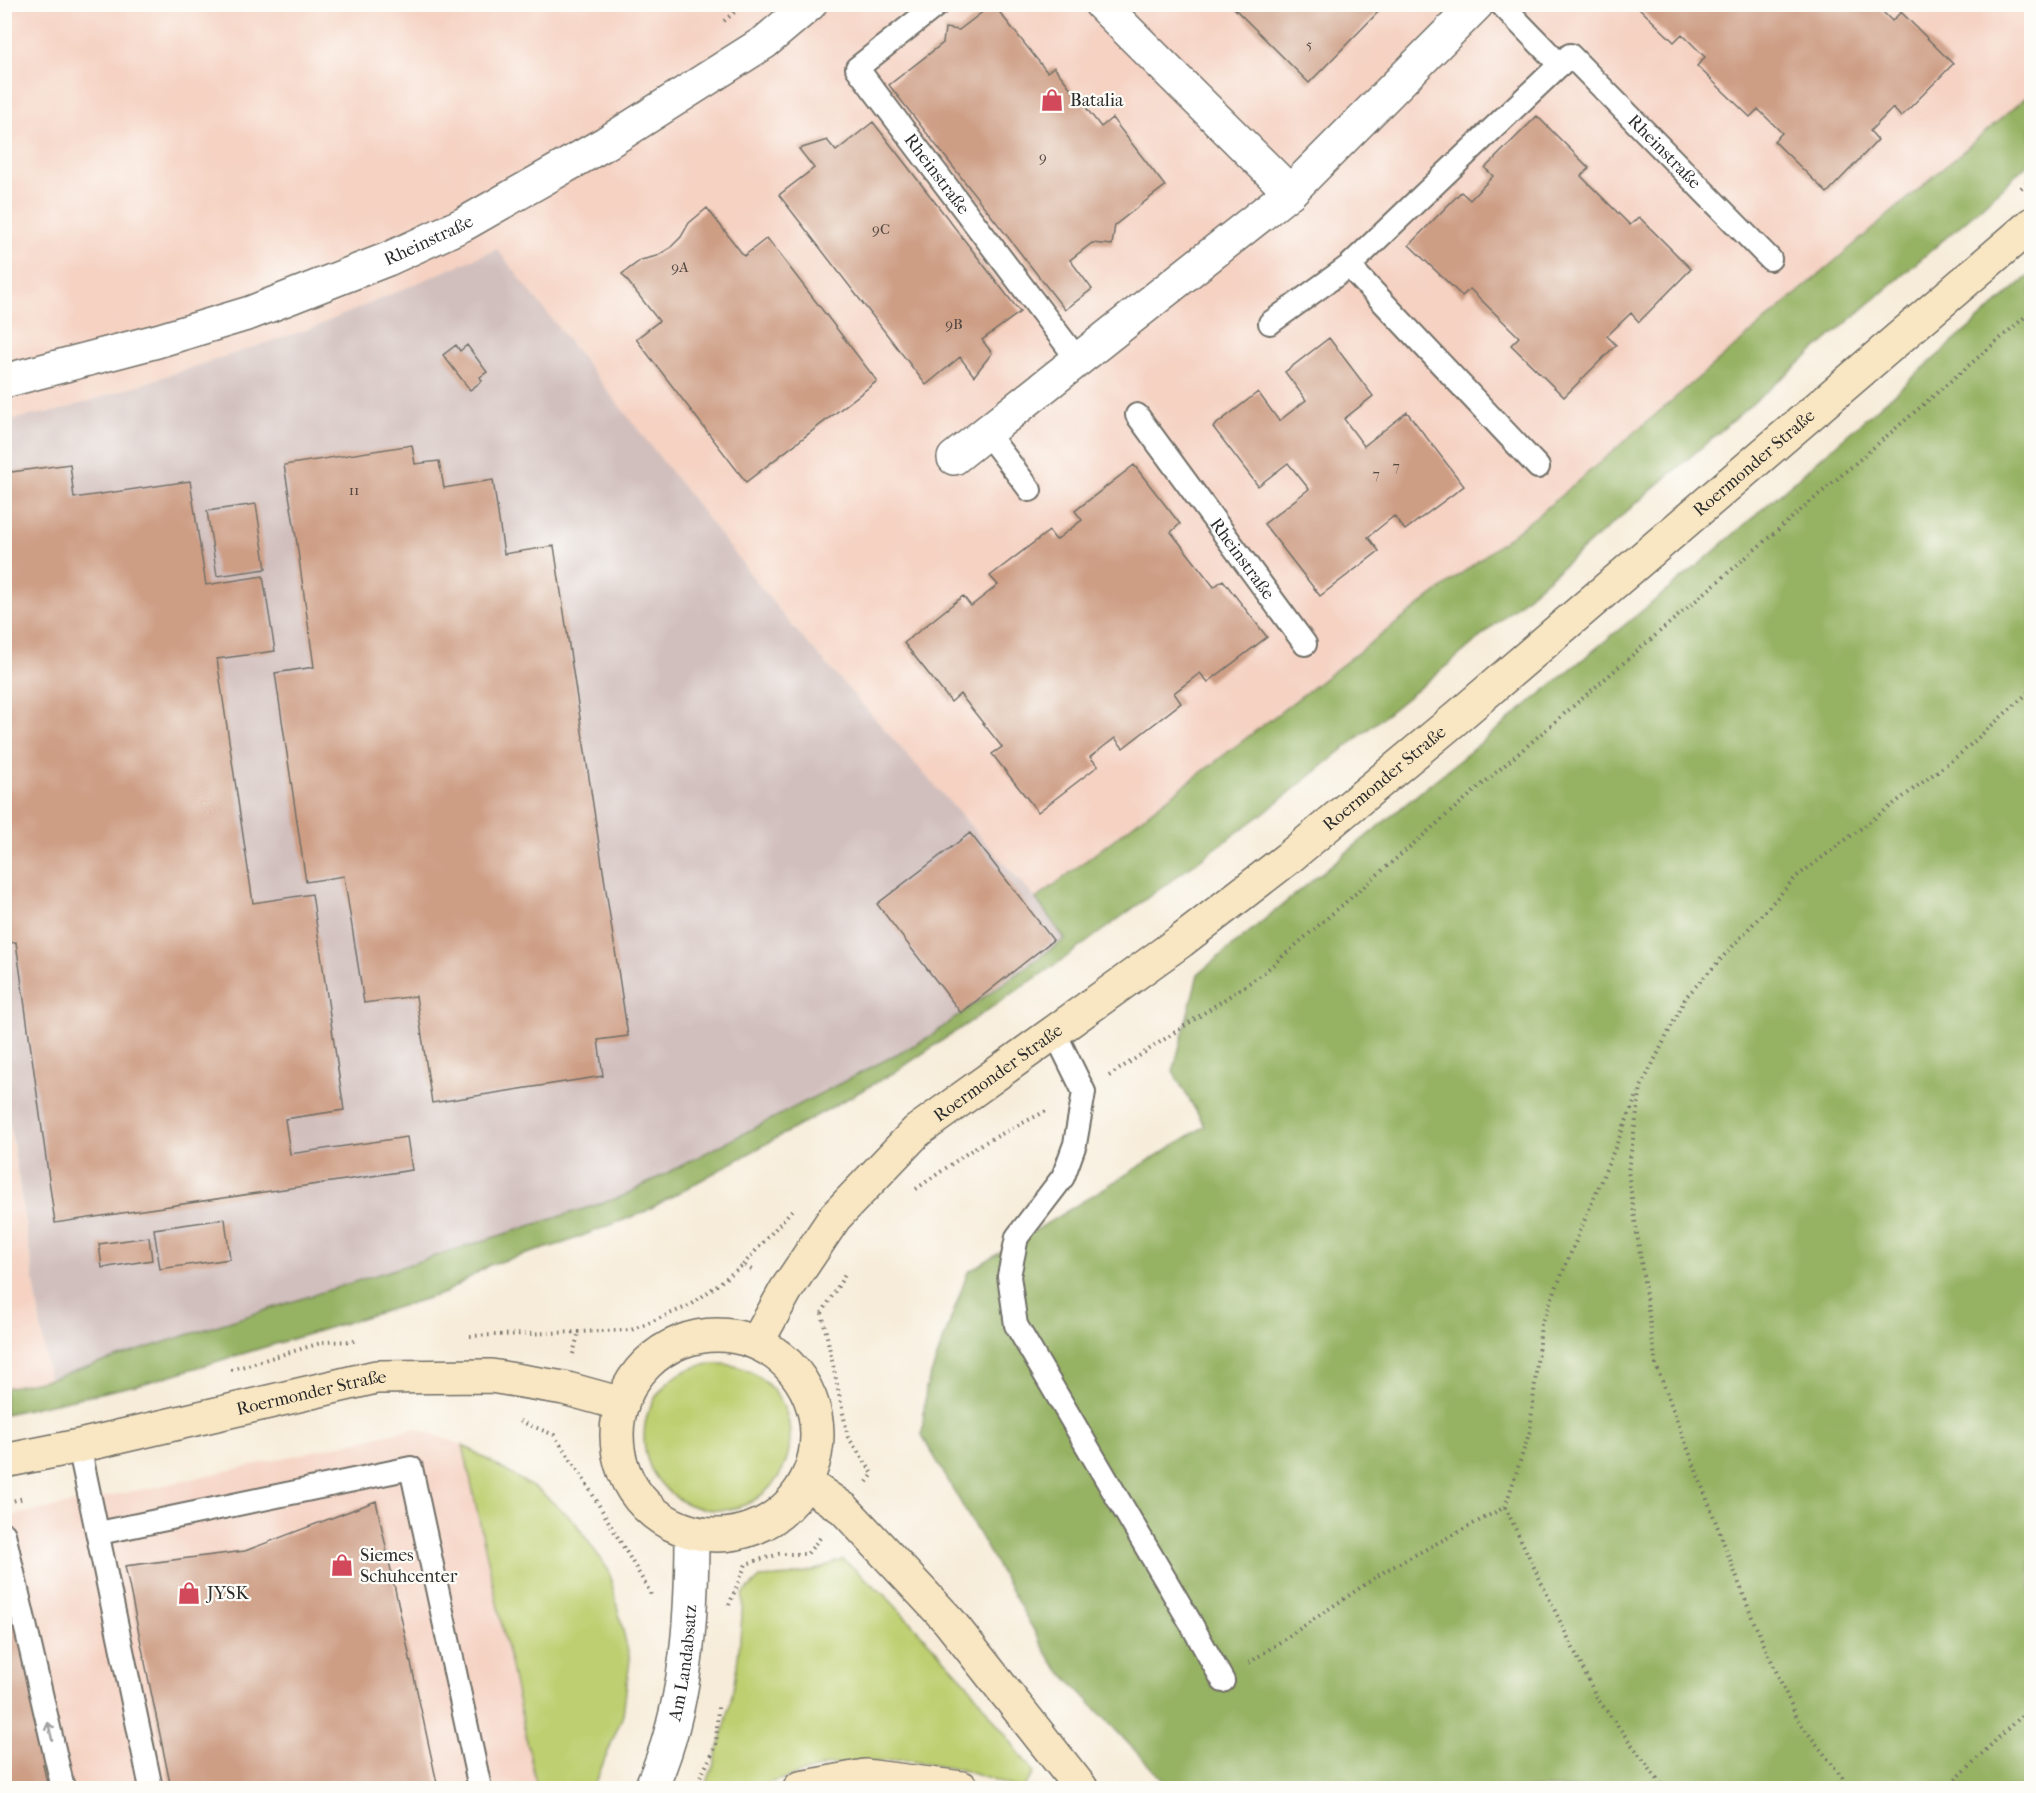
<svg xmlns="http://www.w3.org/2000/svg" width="2036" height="1793" viewBox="0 0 2036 1793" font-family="'IM FELL French Canon',serif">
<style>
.built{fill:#f5d2c2}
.industrial{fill:#d1bfbd}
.green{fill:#becf71;stroke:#747d4e;stroke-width:1.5}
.forest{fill:#96b263;stroke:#606e47;stroke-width:1.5}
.building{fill:#cd9d84}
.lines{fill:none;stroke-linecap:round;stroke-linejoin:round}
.service-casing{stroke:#726f68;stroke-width:26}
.minor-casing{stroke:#726f68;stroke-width:36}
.secondary-casing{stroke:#726f68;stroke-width:36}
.path{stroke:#726f68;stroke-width:4;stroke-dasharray:1.5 4.5;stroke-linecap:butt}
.service{stroke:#fff;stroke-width:22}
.minor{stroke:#fff;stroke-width:33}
.secondary{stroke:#f9e7c3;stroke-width:33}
.oneway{stroke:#a0a0a0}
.labels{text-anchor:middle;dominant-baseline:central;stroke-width:4.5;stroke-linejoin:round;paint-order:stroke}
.number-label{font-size:15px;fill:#544841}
.poi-label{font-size:18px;fill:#2b2b2b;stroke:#fdfcf7;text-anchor:start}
.street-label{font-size:18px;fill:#2b2b2b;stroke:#fdfcf7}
</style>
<rect width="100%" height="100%" fill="#fdfcf7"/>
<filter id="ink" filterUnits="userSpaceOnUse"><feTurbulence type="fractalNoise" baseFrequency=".0167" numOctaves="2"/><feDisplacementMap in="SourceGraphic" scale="12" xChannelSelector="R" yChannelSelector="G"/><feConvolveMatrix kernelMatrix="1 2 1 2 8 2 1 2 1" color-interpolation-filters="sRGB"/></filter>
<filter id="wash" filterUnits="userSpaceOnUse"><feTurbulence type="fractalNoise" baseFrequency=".008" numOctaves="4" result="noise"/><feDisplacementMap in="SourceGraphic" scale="24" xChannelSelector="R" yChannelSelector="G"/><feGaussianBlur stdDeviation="1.35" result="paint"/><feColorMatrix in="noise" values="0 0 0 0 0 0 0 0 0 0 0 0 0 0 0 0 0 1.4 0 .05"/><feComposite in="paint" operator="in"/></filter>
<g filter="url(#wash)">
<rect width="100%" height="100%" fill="#f7ecd9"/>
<path class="built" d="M5 5H2031V93L1543 511 1036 899 785 618 497 250 312 328 62 410 5 421Z
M4 1093 49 1379 5 1388H4Z
M415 1428 463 1445 539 1788H5V1517L165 1485Z"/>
<path class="industrial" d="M497 249 785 618 1036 899 1065 939 926 1039 621 1197 49 1379 5 1093 4 421 62 410 312 328Z"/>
<path class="green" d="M644 1437a73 73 0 1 1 146 0a73 73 0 1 1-146 0Z
M463 1445 541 1492 575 1522 609 1571 630 1660 623 1715 593 1788H537Z
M843 1559 885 1595 966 1682 1034 1773 1023 1788H1016L962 1770 903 1760 828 1765 753 1788H705C729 1727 741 1660 743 1594L760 1578 790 1576 819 1569Z"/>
<path class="forest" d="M2031 93V161L1970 217 1450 663 1268 810 1058 963 895 1072 644 1212 564 1243 489 1265 445 1293 145 1383 5 1414V1388L49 1379 621 1197 926 1039 1065 939 1036 899 1543 511Z
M2031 274V1788H1170L1052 1662 922 1435 926 1388 968 1272 1205 1126 1173 1072 1198 974 1703 561Z"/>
<g id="blocks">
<path class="building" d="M993 4 1047 72 1054 67 1101 127 1112 118 1165 186 1115 225 1112 245 1092 243 1070 260 1092 289 1065 310 889 85 943 43 945 28 959 30Z
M1230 4H1386L1309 83Z
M1635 4H1875L1892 21 1901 12 1953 64 1901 117 1893 108 1870 131 1878 140 1827 193 1774 141 1782 133 1758 109 1750 117 1697 66 1705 57 1682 34 1674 42Z
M4 106 13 128 4 131Z
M1537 116 1589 168 1581 176 1630 225 1639 217 1691 269 1639 322 1631 313 1607 336 1616 345 1564 397 1511 345 1519 337 1470 289 1462 296 1409 245 1461 192 1470 200 1493 176 1485 168Z
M873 122 1020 312 982 340 992 353 974 376 960 357 926 385 779 195 814 168 799 149 827 140 836 151Z
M707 208 744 256 767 238 877 381 746 482 636 339 659 321 622 274 641 260 657 256 670 248 681 237 689 223Z
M1329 338 1373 396 1344 419 1364 446 1407 412 1464 486 1405 530 1394 516 1368 537 1379 551 1320 596 1264 524 1309 489 1288 463 1258 486 1213 427 1258 392 1279 421 1306 400 1285 372Z
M456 345 460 351 467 345 487 372 480 377 482 381 470 390 443 355Z
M412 445 415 464 439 461 444 488 493 480 504 554 554 546 628 1036 598 1040 603 1076 432 1103 416 996 364 1003 344 876 306 882 275 673 314 667 296 537 284 465Z
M70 464 74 498 190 481 206 585 263 576 275 651 217 659 253 903 312 894 344 1110 285 1119 290 1154 407 1137 412 1170 55 1223 16 942 4 944V473Z
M1134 465 1180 524 1171 532 1214 587 1223 580 1267 637 1208 682 1200 673 1174 693 1181 703 1123 748 1115 738 1090 757 1098 766 1038 812 992 754 1002 747 960 694 951 702 904 643 963 596 971 606 998 585 990 576 1049 531 1056 540 1082 520 1075 511Z
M256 504 266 569 217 576 207 511Z
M970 833 1053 940 961 1013 877 904Z
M225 1219 230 1259 160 1269 154 1229Z
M149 1237 152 1260 102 1268 99 1244Z
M376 1501 438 1788H171L125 1566 245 1551Z
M14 1612 50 1760H45L46 1764H43L48 1788H4V1614Z"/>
</g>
</g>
<g filter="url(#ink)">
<use href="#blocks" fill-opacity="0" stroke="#726f68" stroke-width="1.5"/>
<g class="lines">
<g class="service-casing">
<g id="service">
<path id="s1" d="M938 4 857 68 1078 360"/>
<path d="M1501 4 1560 65"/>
<path d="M1349 266 1538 467"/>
<path id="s2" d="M1270 323 1349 266 1570 55 1770 259"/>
<path id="s3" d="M1137 415 1305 644"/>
<path d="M986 432 1030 490"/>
<path d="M1055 1033 1084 1092 1075 1144 1063 1177 1017 1237 1009 1276 1016 1325 1189 1620 1223 1681"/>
<path d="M79 1446 151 1788"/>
<path d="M99 1533 411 1468 480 1788"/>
<path d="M4 1534 63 1788"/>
</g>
</g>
<g class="minor-casing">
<g id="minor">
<path d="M1101 4 1290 192"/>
<path id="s4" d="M4 381 157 341 250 313 388 259 464 224 606 143 765 42 810 4"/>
<path d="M954 458 1290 192 1477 4"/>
<path id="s5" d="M651 1788C687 1709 692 1619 692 1533"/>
</g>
</g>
<g class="secondary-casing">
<g id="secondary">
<circle cx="717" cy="1435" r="100"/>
<path id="s6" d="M757 1342 786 1290 835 1217 917 1131 1181 941 1287 859 1453 721 2032 224"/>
<path id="s7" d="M4 1461 79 1446 376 1377 491 1376 564 1388 622 1404"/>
<path d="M806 1483 844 1509 949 1621 1081 1788"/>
<path d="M800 1788 865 1776 962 1788"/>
</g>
</g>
<path class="path" d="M724 21 744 4
M2021 188 2032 178
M1109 1076 1261 975 2032 311
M916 1189 976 1147 1048 1110
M743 1265 792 1210
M822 1313 846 1273
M822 1313 848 1437 873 1474 867 1482
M470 1336 631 1330 691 1305 743 1265 754 1271
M573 1354 579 1331
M231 1370 324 1342 357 1341
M520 1421 554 1435 580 1473 650 1592 651 1597
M8 1502 24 1498
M1505 1507 1597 1698 1664 1788
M729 1605 746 1564 779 1554H807L820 1538
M1249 1663 1385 1571 1505 1507 1530 1431 1541 1324 1638 1093
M695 1788 716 1746 718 1707
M1850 1788 1798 1720 1753 1620 1656 1365 1628 1171 1641 1087 1686 997 1796 877 1959 755 2032 689
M1947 1788 2032 1705"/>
<use href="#service" class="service"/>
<use href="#minor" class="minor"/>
<use href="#secondary" class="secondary"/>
</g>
<defs><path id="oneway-shaft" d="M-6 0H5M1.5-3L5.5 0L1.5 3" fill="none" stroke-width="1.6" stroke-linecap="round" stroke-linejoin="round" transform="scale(1.5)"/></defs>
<use class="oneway" href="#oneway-shaft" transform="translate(50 1731) rotate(-103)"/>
</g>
<defs>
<g id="shop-bare" transform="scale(1.8)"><path d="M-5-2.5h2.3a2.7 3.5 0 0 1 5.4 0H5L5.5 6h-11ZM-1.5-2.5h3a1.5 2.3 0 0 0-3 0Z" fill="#d1495b" stroke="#fdfcf7" stroke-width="2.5" paint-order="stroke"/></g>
</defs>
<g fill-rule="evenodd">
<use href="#shop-bare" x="1052" y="100"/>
<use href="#shop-bare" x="342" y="1565"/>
<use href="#shop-bare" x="189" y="1593"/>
</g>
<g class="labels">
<g class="number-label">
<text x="1309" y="44">5</text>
<text x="1043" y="157">9</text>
<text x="881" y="229">9C</text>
<text x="680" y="267">9A</text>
<text x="954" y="324">9B</text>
<text x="1396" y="466">7</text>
<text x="1376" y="474">7</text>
<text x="354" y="490">11</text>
</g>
<g class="poi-label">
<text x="1070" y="100">Batalia</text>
<text x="360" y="1555">Siemes<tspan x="360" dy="21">Schuhcenter</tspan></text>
<text x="207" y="1593">JYSK</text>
</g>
<g class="street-label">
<text stroke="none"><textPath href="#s2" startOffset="538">Rheinstraße</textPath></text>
<text stroke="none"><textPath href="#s1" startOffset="236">Rheinstraße</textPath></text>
<text stroke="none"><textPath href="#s4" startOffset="448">Rheinstraße</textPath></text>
<text stroke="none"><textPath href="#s6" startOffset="1338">Roermonder Straße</textPath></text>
<text stroke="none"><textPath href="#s3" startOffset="178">Rheinstraße</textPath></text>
<text stroke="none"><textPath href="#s6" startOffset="852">Roermonder Straße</textPath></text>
<text stroke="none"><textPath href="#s6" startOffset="366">Roermonder Straße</textPath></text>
<text stroke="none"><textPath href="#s7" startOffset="315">Roermonder Straße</textPath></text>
<text stroke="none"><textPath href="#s5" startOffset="130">Am Landabsatz</textPath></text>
</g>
</g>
<rect width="2036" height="1793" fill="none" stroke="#fdfcf7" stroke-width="24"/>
</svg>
